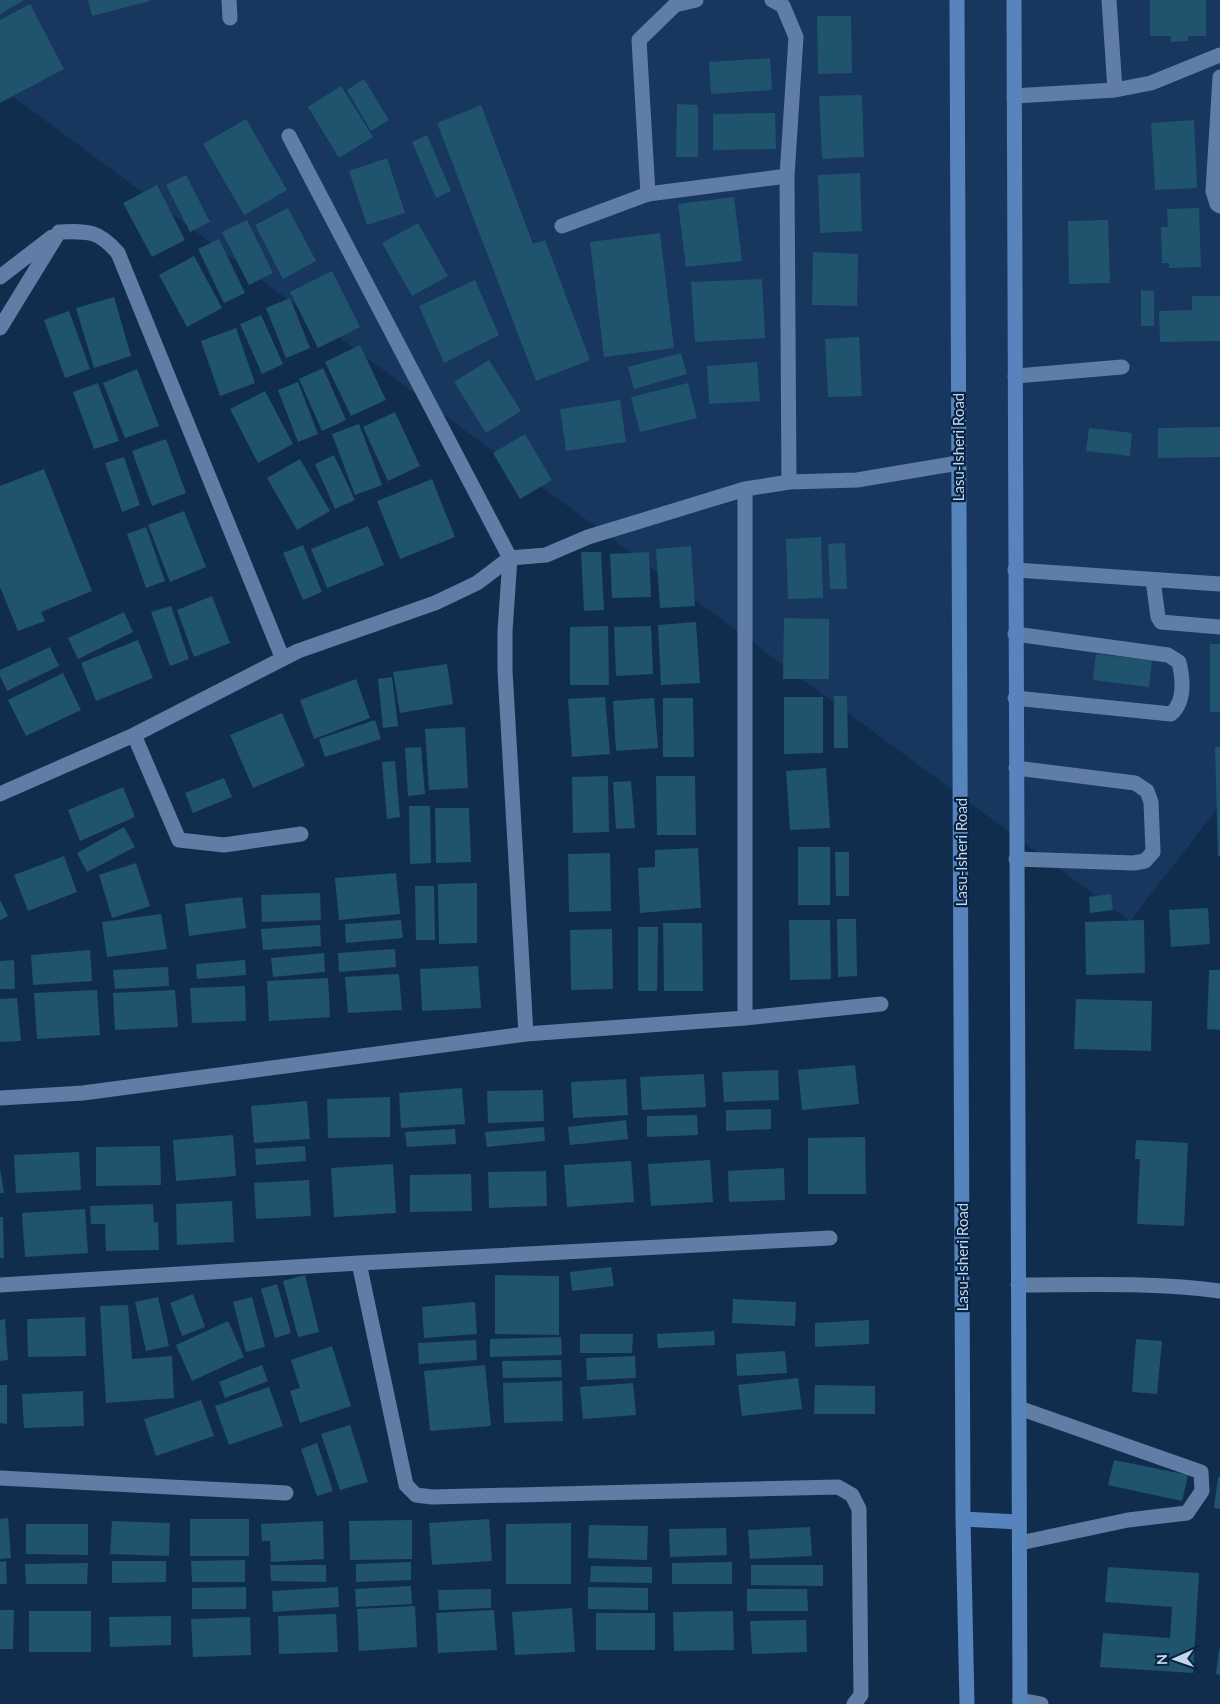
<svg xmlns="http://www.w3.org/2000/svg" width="1220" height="1704" viewBox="0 0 1220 1704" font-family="Lato,sans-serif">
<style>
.built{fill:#18375e}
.building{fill:#20536d}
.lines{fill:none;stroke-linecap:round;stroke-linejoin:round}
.service{stroke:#607ea5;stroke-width:15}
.minor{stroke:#607ea5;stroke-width:15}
.primary{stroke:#5784bc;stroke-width:15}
.labels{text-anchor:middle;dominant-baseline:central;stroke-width:4.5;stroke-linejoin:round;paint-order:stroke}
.street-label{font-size:15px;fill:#c5d5eb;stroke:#072343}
</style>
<rect width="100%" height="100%" fill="#112d4e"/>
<path class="built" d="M0 0H1220V805L1130 921 0 87Z"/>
<path class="building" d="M0 0H24L0 14Z
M88 0H150V1L92 16Z
M1150 0H1206V36H1188V41L1171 42V36H1150Z
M30 4 64 69 0 103V20Z
M817 16H851L852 73 818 74Z
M770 58 772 90 711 94 709 62Z
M364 79 389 120 371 131 347 90Z
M341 86 373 137 339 158 308 107Z
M862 95 864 157 822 159 819 96Z
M677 104 698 105V157H676Z
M481 105 533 244 545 240 590 360 536 381 437 123Z
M775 113 776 149 713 150V114Z
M246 119 287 190 244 215 203 144Z
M1194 120 1197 188 1155 190 1151 123Z
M427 135 451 191 436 198 412 142Z
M387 158 405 213 367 225 349 171Z
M860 173 862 231 820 233 818 175Z
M186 175 210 222 190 232 166 185Z
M157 185 185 240 152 257 123 203Z
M734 197 742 261 686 267 678 204Z
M288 208 316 261 283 279 255 225Z
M1199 208 1201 267 1169 268V263H1162L1161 227H1168L1167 209Z
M247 220 273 273 249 285 222 232Z
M1108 220 1110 283 1069 284 1068 221Z
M418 223 448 276 412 296 382 243Z
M660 233 674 348 604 357 590 242Z
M219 239 245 293 224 303 198 249Z
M813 252 858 254 857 306 812 305Z
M194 256 222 308 187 327 159 275Z
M332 271 360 327 318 348 290 292Z
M762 279 765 338 695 342 691 282Z
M475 280 499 335 444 363 419 306Z
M1141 290 1154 291V326H1141Z
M1192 296H1220V341L1160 342 1159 311 1192 310Z
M114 297 131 356 94 368 76 308Z
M290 298 310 348 286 358 266 308Z
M69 311 90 369 65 378 44 320Z
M261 315 283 364 262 374 240 324Z
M236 328 255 383 220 396 201 341Z
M859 337 862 396 828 397 825 339Z
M360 345 386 400 351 416 325 362Z
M681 353 687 374 634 389 628 367Z
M489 360 521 411 486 433 454 382Z
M757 362 760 401 709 404 707 366Z
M323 368 346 420 322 431 299 379Z
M137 369 159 426 125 438 103 383Z
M298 382 318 434 298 442 278 390Z
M98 383 119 441 94 449 73 392Z
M688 383 697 418 640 432 631 397Z
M265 391 293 444 258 463 230 409Z
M620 400 626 442 566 451 560 409Z
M395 412 420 466 388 481 363 427Z
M359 424 382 485 355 495 332 434Z
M1220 427V457L1158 458V428Z
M1089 428 1132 433 1130 456 1086 451Z
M525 434 552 480 520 499 493 453Z
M166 439 186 493 152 506 132 451Z
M334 455 355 500 335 509 315 464Z
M124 457 140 505 122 512 105 463Z
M300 459 330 511 297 530 267 478Z
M44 469 92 591 41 612 45 621 18 631 0 587V486Z
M432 479 455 537 400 559 377 501Z
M184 511 206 567 170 582 148 525Z
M368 526 384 565 327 588 311 549Z
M146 527 165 581 146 588 127 534Z
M821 537 823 598 788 599 786 539Z
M845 543 847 589H830L828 544Z
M303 545 322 592 303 600 283 553Z
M691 546 695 606 660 608 656 549Z
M581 552H601L604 610 584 611Z
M649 552 651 597 612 598 610 554Z
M212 596 230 643 194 657 177 610Z
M171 606 189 659 170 666 151 612Z
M124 612 133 632 78 659 68 638Z
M784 618 829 619V679H783Z
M696 622 700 683 661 685 658 625Z
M608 626 609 685H570V627Z
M651 626 653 674 616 676 614 627Z
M138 640 153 678 96 701 81 663Z
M1210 644H1220V712H1210Z
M50 647 59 666 7 691 0 676V670Z
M1096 654 1152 660 1149 687 1093 680Z
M447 664 453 704 400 713 393 672Z
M63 673 81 710 26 736 8 700Z
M392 677 398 726 383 728 378 679Z
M356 679 370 718 314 739 300 700Z
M834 696H847L848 748H834Z
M605 697 610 754 572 757 568 699Z
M784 697H823V753L784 754Z
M654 698 658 748 616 751 613 701Z
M663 698H693L694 757H663Z
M282 713 305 766 253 788 230 735Z
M375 720 381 739 325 757 319 739Z
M465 727 468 788 429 790 425 729Z
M421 747 425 794 408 796 405 748Z
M1215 747H1220V856H1218Z
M395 761 400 817 387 819 382 762Z
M826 768 830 828 790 830 786 771Z
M608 776 609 832 573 833 572 777Z
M656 776H695L696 835H657Z
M224 778 232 797 193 813 185 793Z
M631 781 635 828 616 829 613 782Z
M123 787 135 817 80 841 68 810Z
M409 806H430L431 863 410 864Z
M435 808H469L471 862 436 863Z
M124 827 135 847 87 872 77 853Z
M798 847H830V905H798Z
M698 848 701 908 640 913 638 868 655 867V850Z
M835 852H849V896H836Z
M610 853 611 911 569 912 568 854Z
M64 856 77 892 28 911 14 875Z
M136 863 150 906 112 918 99 875Z
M396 873 400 914 339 920 335 878Z
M477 883V943L439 944 438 884Z
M415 886H434L435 940H416Z
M320 893 321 920 262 922 261 895Z
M1111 894 1113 910 1090 913 1089 897Z
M242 897 246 928 189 936 185 904Z
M0 900 8 916 0 920Z
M1208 908 1210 944 1171 947 1169 910Z
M161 914 167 949 107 957 102 922Z
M837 919H856L857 976 838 977Z
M401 920 403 938 346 943 345 924Z
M789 920H830L831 979 790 980Z
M1144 920 1145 973 1086 975 1085 922Z
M663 923H702L703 991H664Z
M320 925 321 946 263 950 261 929Z
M638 927H658L657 991H638Z
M612 929 613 989 571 990 570 930Z
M395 949 396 967 339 972 338 953Z
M90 950 92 981 33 985 31 955Z
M324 953 325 972 273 977 271 958Z
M14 960 15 989H0V961Z
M245 960 246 975 197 979 196 964Z
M478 966 481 1008 422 1011 420 969Z
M168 967 169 986 115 989 113 970Z
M1209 970H1220V1030L1207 1029Z
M399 974 402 1010 348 1013 345 977Z
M328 978 330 1017 269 1021 267 981Z
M245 986 246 1021 192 1023 190 988Z
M97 990 100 1035 37 1039 34 993Z
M175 990 178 1027 115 1030 113 993Z
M17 998 21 1041 0 1042V999Z
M1076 999 1152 1001 1151 1051 1074 1049Z
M855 1065 859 1104 802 1110 798 1070Z
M778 1070 779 1100 724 1102 722 1072Z
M704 1074 706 1107 642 1110 640 1077Z
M626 1079 628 1115 573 1118 571 1082Z
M462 1088 465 1124 401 1128 399 1093Z
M543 1090 544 1121 488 1123 487 1091Z
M390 1097V1137L328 1138 327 1099Z
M307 1101 310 1139 254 1143 251 1106Z
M771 1109V1129L726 1131V1110Z
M697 1115 698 1135 647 1137V1116Z
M626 1120 628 1139 570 1145 568 1127Z
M544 1127 545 1141 487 1147 485 1132Z
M455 1129 456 1144 407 1147 405 1132Z
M233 1135 236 1176 176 1181 173 1140Z
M865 1137 866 1194H808V1138Z
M1136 1140 1188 1143 1184 1226 1137 1224 1140 1159H1135Z
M160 1146 161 1185 96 1186V1147Z
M305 1146 306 1161 256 1165 255 1149Z
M79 1152 81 1190 16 1193 14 1155Z
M710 1160 713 1202 651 1206 648 1164Z
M631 1161 634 1202 567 1207 564 1165Z
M393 1164 396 1213 334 1217 331 1168Z
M0 1168 4 1193H0Z
M784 1168 785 1200 729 1202 728 1171Z
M546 1171 547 1206 489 1208 488 1172Z
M471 1174 472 1211 410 1212V1175Z
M309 1180 311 1216 256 1219 254 1183Z
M232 1201 234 1242 177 1245 176 1204Z
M153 1204 154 1223 158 1222 159 1250 106 1251 105 1224H91L90 1206Z
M85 1209 88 1253 25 1257 22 1213Z
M0 1217H3L4 1258H0Z
M611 1267 614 1286 572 1291 570 1272Z
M305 1275 319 1332 298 1337 283 1281Z
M495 1275 559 1276V1335L495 1334Z
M277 1284 291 1333 275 1338 261 1289Z
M193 1294 205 1327 182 1336 170 1303Z
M158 1297 169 1346 146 1351 135 1302Z
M252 1297 265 1347 246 1352 233 1302Z
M733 1299 796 1302 795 1326 732 1323Z
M475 1302 477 1334 424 1338 422 1307Z
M128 1305 132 1359 172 1356 174 1398 106 1403 100 1306Z
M85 1317 86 1356 28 1357 27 1319Z
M5 1319 8 1360 0 1361V1320Z
M869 1320V1344L815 1347V1323Z
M228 1321 244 1357 192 1381 176 1345Z
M714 1331 715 1345 658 1348 657 1334Z
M580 1334H633L632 1353H580Z
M561 1337 562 1355 490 1357V1339Z
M1136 1339 1162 1341 1157 1394 1132 1392Z
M476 1340 477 1360 419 1364 418 1343Z
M332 1346 351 1406 300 1423 290 1391 300 1388 291 1360Z
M785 1351 787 1373 737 1376 736 1354Z
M635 1356 636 1378 587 1380 586 1358Z
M561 1360 562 1377 503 1378 502 1361Z
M262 1365 268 1381 225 1398 219 1382Z
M485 1365 491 1426 430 1431 424 1371Z
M798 1378 802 1409 742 1416 738 1385Z
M562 1381 563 1421 504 1423 503 1383Z
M633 1383 636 1415 583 1419 580 1387Z
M0 1385H7V1424L0 1423Z
M815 1385 875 1386V1414H814Z
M269 1387 283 1426 229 1445 215 1406Z
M83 1391 84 1426 24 1428 22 1394Z
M201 1400 214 1436 156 1456 144 1419Z
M350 1425 368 1482 340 1490 321 1434Z
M317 1443 333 1491 317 1496 301 1449Z
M1114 1460 1188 1475 1182 1501 1108 1485Z
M1218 1477H1220V1509L1214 1508Z
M8 1518 11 1558 0 1559V1519Z
M190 1519H249V1556H190Z
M489 1519 492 1561 432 1565 429 1523Z
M412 1520V1559L350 1560 349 1521Z
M112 1521 170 1523 169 1556 110 1554Z
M323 1521 324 1559 271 1562 270 1541H262L261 1524Z
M571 1523V1584H506V1524Z
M26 1524H88V1555L26 1554Z
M589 1525 648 1526 647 1560 588 1558Z
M810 1527 812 1556 750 1559 748 1530Z
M726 1528 727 1555 670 1557 669 1529Z
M245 1560V1582H192L191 1561Z
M6 1561 7 1584H0V1562Z
M112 1561H166V1582L112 1583Z
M411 1562V1580L356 1582V1564Z
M732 1562V1584H672V1563Z
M88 1563 87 1584H26L25 1564Z
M270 1565H326V1582L271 1581Z
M751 1565H823V1586L751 1585Z
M591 1566 652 1567V1583L590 1582Z
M1108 1567 1199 1573 1193 1673 1100 1667 1103 1633 1170 1638 1172 1607 1105 1602Z
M411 1586 412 1604 356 1607 355 1589Z
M246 1587V1609H192V1588Z
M338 1587 339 1607 273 1612 272 1591Z
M588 1587 648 1588V1610L588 1609Z
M491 1589V1608L439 1610 438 1590Z
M747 1589H807L808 1611H747Z
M415 1606 417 1647 359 1651 357 1609Z
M572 1608 575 1652 515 1655 512 1612Z
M0 1610H14L13 1649H0Z
M494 1610 497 1650 438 1653 436 1613Z
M29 1611H91V1652H29Z
M733 1611 734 1650 674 1651 673 1612Z
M596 1613H655V1650H596Z
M336 1614 338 1652 279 1654 278 1616Z
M171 1616V1645L110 1647 109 1617Z
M250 1617 251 1655 193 1657 191 1619Z
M806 1620 807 1652 752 1654 750 1621Z
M1219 1649H1220V1675L1216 1674Z"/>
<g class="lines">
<path class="service" d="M562 226 648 194
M1015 634 1168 655 1179 662C1183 679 1185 702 1171 714L1015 698
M1016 768 1135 783 1147 791 1151 802 1153 852 1145 861 1134 863 1016 859
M1019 1408 1201 1472 1202 1491 1187 1513 1128 1520 1020 1543"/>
<path class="minor" d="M229 0 230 18
M696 0 675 5 639 40 648 194 787 176
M1220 77 1213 191 1217 204 1220 206
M1115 90 1151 83 1220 55
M1014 96 1115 90 1109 0
M289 136 510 558 546 555 588 537 745 489 789 482 787 176 796 37 783 6 772 0
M0 277 52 237
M0 328 59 232C88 231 98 230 118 253L280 652 286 657
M1015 376 1122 367
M789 482 857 480 958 463
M745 489V1018
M510 558 505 631V671L526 1034
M1015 570 1220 584
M1153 580 1158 617 1161 622 1220 627
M134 735 179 840 224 845 301 834
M0 794 134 735 298 651 435 603 477 583 510 558
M0 1098 83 1093 526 1034 745 1018 881 1004
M359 1263 830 1238
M0 1285 359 1263 406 1485 416 1495 432 1497 838 1487 852 1495 859 1509 861 1695 854 1704
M1018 1285C1086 1285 1153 1282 1220 1291
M0 1478 286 1493
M1020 1700 1041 1704"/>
<path class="primary" d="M957 0 963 1519 967 1704
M1014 0 1020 1704
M963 1519 1019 1522"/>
</g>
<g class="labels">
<g class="street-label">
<text transform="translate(958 447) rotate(-90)">Lasu-Isheri Road</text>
<text transform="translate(961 852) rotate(-90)">Lasu-Isheri Road</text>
<text transform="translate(962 1257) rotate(-90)">Lasu-Isheri Road</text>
</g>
</g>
<g transform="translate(1175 1659) rotate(268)" stroke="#072343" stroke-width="4" paint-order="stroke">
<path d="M0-4L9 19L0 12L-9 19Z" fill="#c5d5eb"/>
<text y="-8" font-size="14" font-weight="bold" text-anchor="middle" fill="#c5d5eb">N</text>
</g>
</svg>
